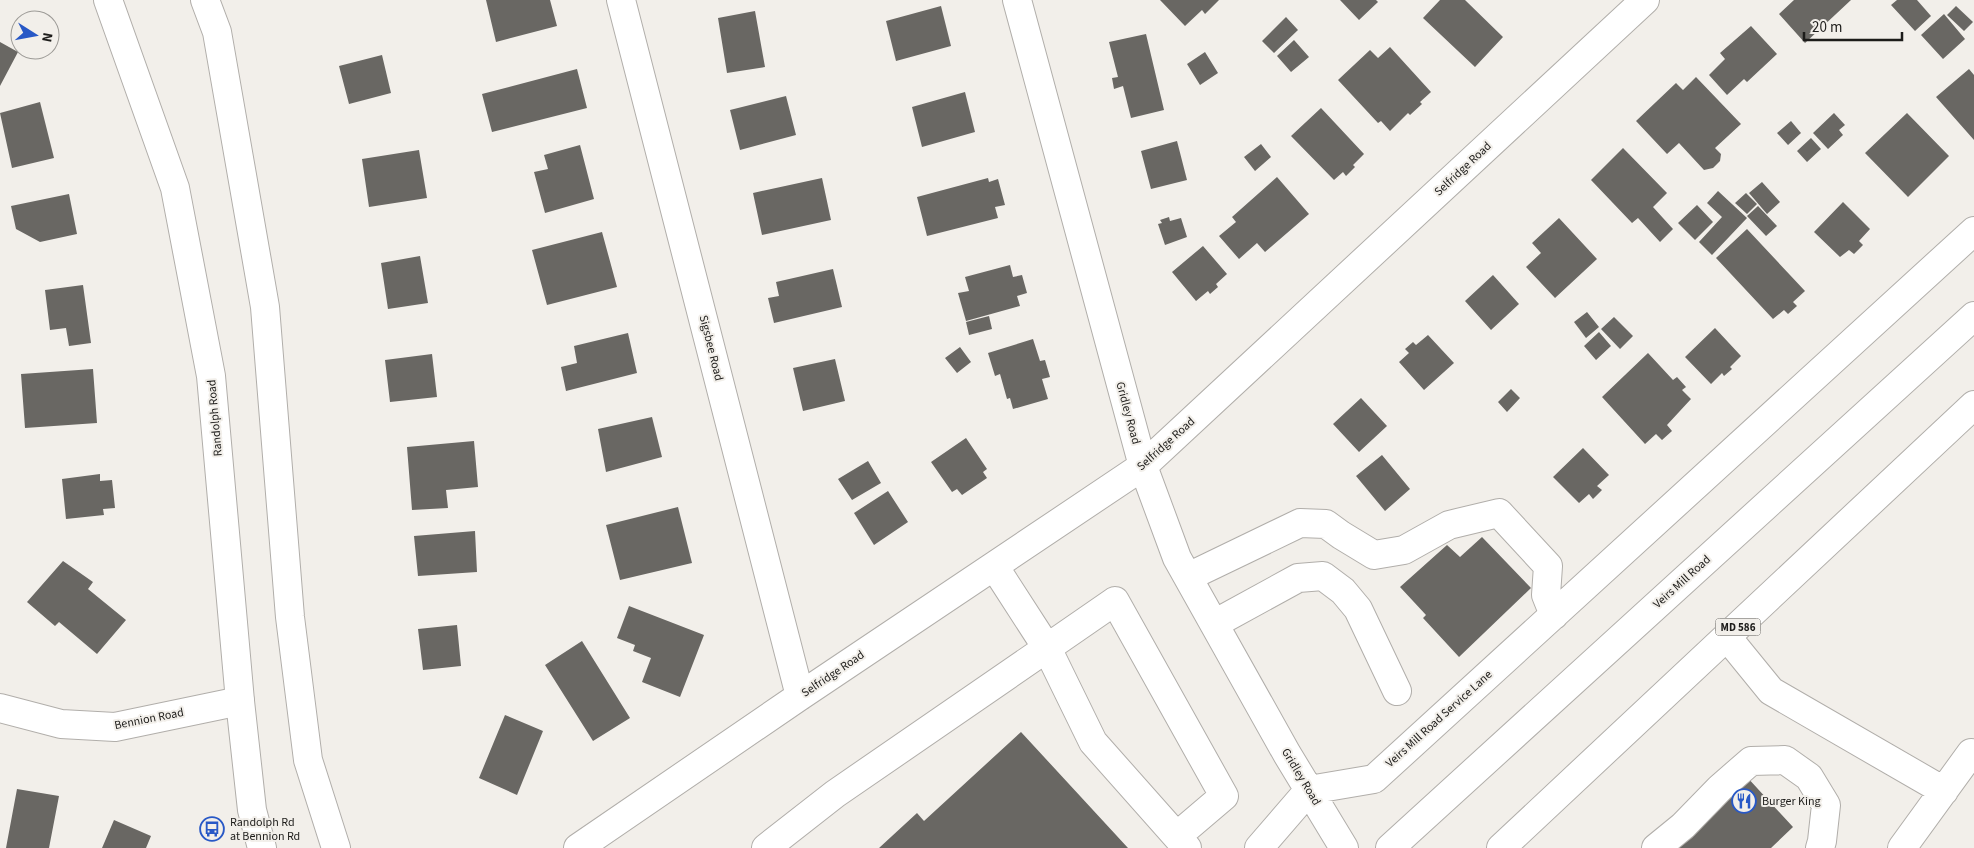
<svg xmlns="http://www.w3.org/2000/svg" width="1974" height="848" viewBox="0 0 1974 848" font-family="'Source Sans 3',sans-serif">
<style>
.building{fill:#696763}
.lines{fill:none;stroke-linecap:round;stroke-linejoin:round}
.minor-casing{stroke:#b1aeaa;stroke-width:30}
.major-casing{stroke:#b1aeaa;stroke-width:30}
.minor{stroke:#fff;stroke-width:28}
.major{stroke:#fff;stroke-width:28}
.labels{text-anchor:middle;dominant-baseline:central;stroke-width:4;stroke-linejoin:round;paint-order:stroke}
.shield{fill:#f2efea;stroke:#5d5b58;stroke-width:1}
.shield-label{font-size:11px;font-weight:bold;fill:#1d1c1a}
.street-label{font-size:12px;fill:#1d1c1a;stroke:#f2efea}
.poi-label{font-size:12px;fill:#1d1c1a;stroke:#f2efea;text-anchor:start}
</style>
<rect width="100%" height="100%" fill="#f2efea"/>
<path class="building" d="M486 0H550L557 26 496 42Z
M1160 0H1219L1205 14 1202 10 1185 26Z
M1340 0H1376L1378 2 1359 20Z
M1440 0H1465L1503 37 1475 67 1423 18Z
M1794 0H1851L1805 43 1779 14Z
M1897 0H1917L1931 16 1915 31 1891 5Z
M941 6 951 46 896 61 886 21Z
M1956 6 1973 22 1964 31 1947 15Z
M755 11 765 67 727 73 718 18Z
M1944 14 1965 39 1943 59 1921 35Z
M1286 17 1298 30 1274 53 1262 41Z
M1751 26 1777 54 1747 82 1744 79 1727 95 1709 75 1725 59 1720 53Z
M1146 34 1164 110 1131 118 1123 86 1114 89 1112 78 1118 77 1109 42Z
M1294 40 1309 57 1291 72 1277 56Z
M0 42 18 52 0 86Z
M1390 47 1431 92 1420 102 1422 104 1410 115 1408 113 1390 131 1381 121 1378 123 1338 80 1370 50 1378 58Z
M1205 52 1218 73 1200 85 1187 64Z
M382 55 391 93 349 104 339 66Z
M577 69 587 108 492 132 482 94Z
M1969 69 1974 75V140L1936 97Z
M1696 77 1741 124 1715 148 1721 154 1720 161 1713 168 1704 170 1679 143 1667 154 1636 121 1676 83 1683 90Z
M965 92 975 132 922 147 912 107Z
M786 96 796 135 740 150 730 110Z
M40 102 54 158 12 168 0 113Z
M1321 108 1364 154 1353 165 1355 167 1346 176 1343 172 1334 180 1291 136Z
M1834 113 1845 125 1839 130 1843 135 1828 149 1813 133Z
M1907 113 1949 156 1908 197 1865 153Z
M1791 121 1801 133 1788 145 1777 133Z
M1811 138 1821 149 1807 162 1797 151Z
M1177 141 1187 180 1151 189 1141 151Z
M1261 144 1271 157 1255 171 1244 157Z
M580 145 594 199 545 213 534 172 548 169 544 155Z
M1623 148 1667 193 1653 207 1673 229 1660 242 1638 218 1632 223 1591 180Z
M419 150 427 198 369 207 362 159Z
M1277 177 1309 214 1265 252 1257 243 1239 259 1219 236 1236 222 1232 217Z
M822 178 831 220 762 235 753 193Z
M988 178 989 182 998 179 1005 205 995 207 998 218 927 236 917 197Z
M1762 182 1780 202 1767 214 1749 193Z
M1718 191 1747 218 1712 255 1699 242 1722 217 1707 203Z
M1746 193 1757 204 1747 214 1735 203Z
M69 194 77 234 40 242 16 229 11 206Z
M1843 202 1870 229 1859 241 1863 245 1854 254 1849 250 1840 257 1814 232Z
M1697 205 1713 222 1695 240 1678 223Z
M1758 206 1777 226 1766 236 1747 216Z
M1169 217 1170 221 1181 218 1187 237 1165 245 1158 224 1162 223 1160 220Z
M1559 218 1597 259 1555 298 1526 267 1541 253 1532 243Z
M1747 229 1805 291 1793 302 1797 306 1788 314 1784 310 1773 319 1716 258Z
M602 232 617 287 547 305 532 250Z
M1203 246 1227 274 1216 284 1218 287 1210 294 1208 291 1196 301 1172 272Z
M420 256 428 303 388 309 381 263Z
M1010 265 1013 277 1022 275 1027 293 1017 296 1020 306 966 321 958 293 969 291 965 277Z
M833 269 842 307 774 323 768 298 779 296 776 282Z
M1493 275 1519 304 1491 330 1465 301Z
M83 285 91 343 69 346 66 328 50 330 45 290Z
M1587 312 1599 327 1586 338 1574 322Z
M989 316 992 329 969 335 966 322Z
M1614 317 1633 336 1620 349 1601 329Z
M1715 328 1741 356 1730 367 1732 369 1724 376 1722 373 1711 384 1685 357Z
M1599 332 1611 346 1596 360 1584 346Z
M628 333 637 373 566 391 561 367 577 363 574 346Z
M1428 335 1454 363 1424 390 1399 362 1409 353 1405 349 1413 342 1416 345Z
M1033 339 1040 361 1045 360 1050 377 1042 379 1048 399 1013 409 1010 398 1007 399 1000 374 995 376 988 353Z
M960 347 971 362 957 373 945 358Z
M1648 353 1673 380 1677 377 1686 387 1682 390 1691 399 1667 425 1672 431 1662 440 1656 434 1645 444 1602 397Z
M432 354 437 397 390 402 385 360Z
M835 359 845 401 803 411 793 368Z
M93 369 97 423 25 428 21 374Z
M1511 389 1520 398 1507 412 1498 402Z
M1361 398 1387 426 1359 452 1333 424Z
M652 417 662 457 606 472 598 429Z
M966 438 987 469 983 472 987 478 962 495 957 489 952 492 931 462Z
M474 441 478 487 446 490 448 508 412 510 407 447Z
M1583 448 1609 475 1597 486 1602 490 1593 499 1589 494 1579 503 1553 477Z
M1382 455 1410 489 1385 511 1356 476Z
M868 461 881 483 852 500 838 479Z
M100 474V481L112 480 115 508 103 509 104 515 66 519 62 479Z
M888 491 908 522 874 545 854 513Z
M678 507 692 563 620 580 606 525Z
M475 531 477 572 418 576 414 536Z
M1482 537 1531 588 1459 657 1423 618 1426 615 1400 587 1447 545 1460 557Z
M63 561 93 582 88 589 126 620 97 654 59 622 55 626 27 602Z
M629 606 704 635 680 697 642 682 651 658 633 651 635 645 617 638Z
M457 625 461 666 423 670 418 629Z
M582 641 630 718 593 741 545 665Z
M505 715 543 731 517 795 479 778Z
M1021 732 1128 848H879L917 813 924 821Z
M1746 776 1793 827 1771 848H1668Z
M17 789 59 796 49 848H6Z
M114 820 151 836 146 848H102Z"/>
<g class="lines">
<g class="minor-casing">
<path id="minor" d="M621 0 800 696
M1017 0 1143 466 1177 558 1287 754 1344 848
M1188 577 1300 523 1326 524 1341 535 1374 555 1404 550 1449 525 1499 513 1548 566 1546 595 1554 615
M1214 624 1298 578 1323 576 1343 591 1358 609 1397 691
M1727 637 1771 691 1944 791
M0 708 61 724 115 727 240 701
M1177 836 1224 796 1115 601 1047 648 1093 742 1187 848
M578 848 800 696 1143 466 1645 0
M766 848 835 794 1047 648 994 566
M1259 848 1309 790 1374 779 1974 231
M1656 848 1683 826 1720 788 1751 761 1785 760 1809 777 1826 805 1822 841 1820 848
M1902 848 1971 753 1974 755"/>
</g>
<g class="major-casing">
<path id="major" d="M108 0 175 188 211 376 240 701 252 810 262 848
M205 0 217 32 265 307 290 617 308 760 336 848
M1390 848 1974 316
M1501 848 1974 405"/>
</g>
<use href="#minor" class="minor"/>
<use href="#major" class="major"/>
</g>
<defs>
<g id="restaurant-ring" transform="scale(1.25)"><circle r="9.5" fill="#f2efea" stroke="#2858c6" stroke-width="1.5"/><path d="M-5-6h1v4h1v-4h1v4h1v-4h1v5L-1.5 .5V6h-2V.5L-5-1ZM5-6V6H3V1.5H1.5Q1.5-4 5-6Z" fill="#2858c6"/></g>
<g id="bus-ring" transform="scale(1.25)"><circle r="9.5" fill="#f2efea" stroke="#2858c6" stroke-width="1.5"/><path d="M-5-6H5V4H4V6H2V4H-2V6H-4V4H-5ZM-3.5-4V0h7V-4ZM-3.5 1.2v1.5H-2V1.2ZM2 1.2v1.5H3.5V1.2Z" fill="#2858c6"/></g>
</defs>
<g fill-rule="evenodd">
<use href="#restaurant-ring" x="1744" y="801"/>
<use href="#bus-ring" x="212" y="829"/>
</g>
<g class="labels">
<rect class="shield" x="1715.5" y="618.5" width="45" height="17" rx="4"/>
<g class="shield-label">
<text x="1738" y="627">MD 586</text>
</g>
<g class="street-label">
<text transform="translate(1463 169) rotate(-43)">Selfridge Road</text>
<text transform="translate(711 348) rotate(76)">Sigsbee Road</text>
<text transform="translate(1128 413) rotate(75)">Gridley Road</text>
<text transform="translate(215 418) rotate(-95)">Randolph Road</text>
<text transform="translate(1166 444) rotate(-42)">Selfridge Road</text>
<text transform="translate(1682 582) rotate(-42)">Veirs Mill Road</text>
<text transform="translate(833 674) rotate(-34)">Selfridge Road</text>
<text transform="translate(149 719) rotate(-11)">Bennion Road</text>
<text transform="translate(1439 719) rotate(-42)">Veirs Mill Road Service Lane</text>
<text transform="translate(1301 777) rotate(59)">Gridley Road</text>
</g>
<g class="poi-label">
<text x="1762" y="801">Burger King</text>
<text x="230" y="822">Randolph Rd<tspan x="230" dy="14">at Bennion Rd</tspan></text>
</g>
</g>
<g transform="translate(35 35) rotate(101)"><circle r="24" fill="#f2efea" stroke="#9d9b97"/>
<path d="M0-4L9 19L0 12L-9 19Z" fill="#2858c6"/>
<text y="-8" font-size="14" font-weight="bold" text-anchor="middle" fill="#1d1c1a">N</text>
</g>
<path d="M1804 32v8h98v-8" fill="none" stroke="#1d1c1a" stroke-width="2.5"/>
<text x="1812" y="32" font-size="15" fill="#1d1c1a" stroke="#f2efea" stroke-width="4" paint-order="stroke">20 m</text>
</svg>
